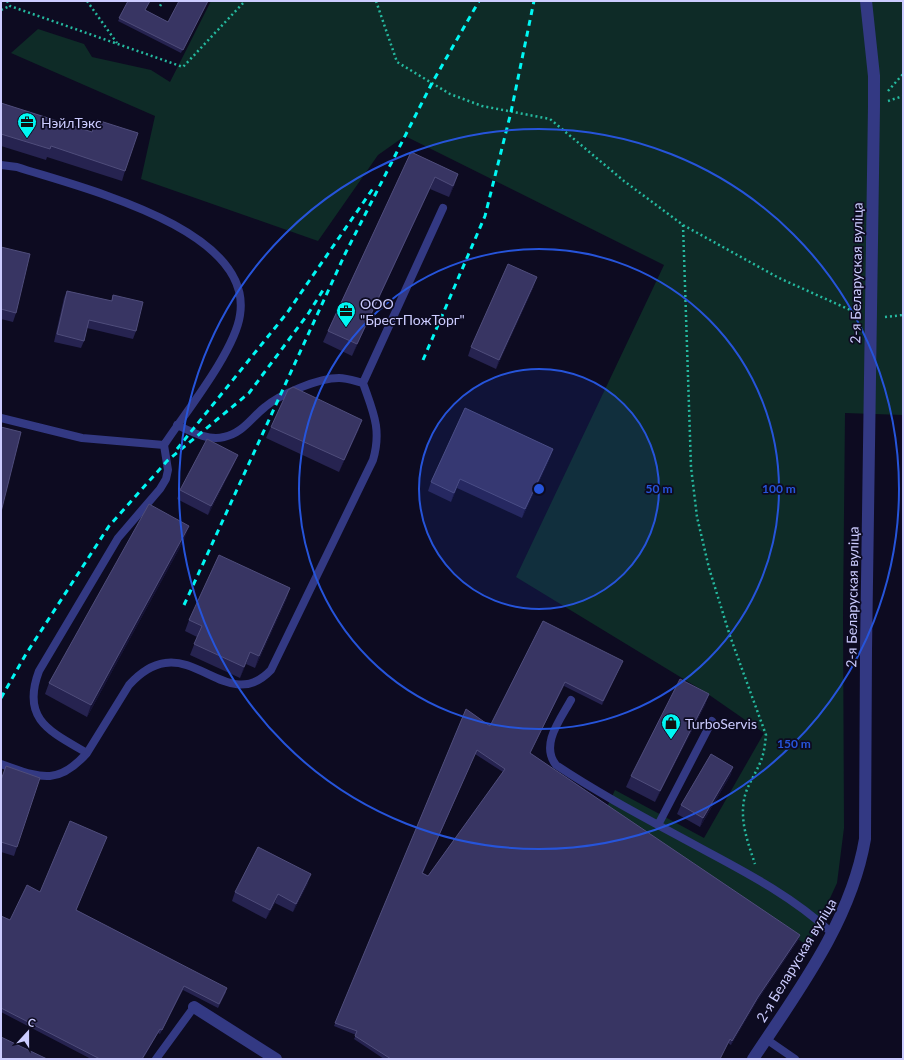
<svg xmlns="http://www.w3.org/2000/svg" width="904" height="1060" viewBox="0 0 904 1060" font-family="Lato,sans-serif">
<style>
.green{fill:#0e2b27}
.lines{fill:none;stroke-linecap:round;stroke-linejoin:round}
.path{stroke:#25b99f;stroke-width:2.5;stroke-dasharray:2 3;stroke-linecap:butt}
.lane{stroke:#333983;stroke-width:8}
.street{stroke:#333983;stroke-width:12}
.rail{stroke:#00f7f3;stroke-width:3;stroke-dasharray:6 5;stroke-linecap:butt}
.wall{fill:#262350;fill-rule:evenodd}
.shaded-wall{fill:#151235}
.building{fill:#383563;stroke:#4f4d7b;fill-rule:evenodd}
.ring{fill:none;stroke:#2654da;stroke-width:2}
.labels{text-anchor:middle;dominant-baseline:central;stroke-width:3.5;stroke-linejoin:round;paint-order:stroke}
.poi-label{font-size:14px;fill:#ccf;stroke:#0d0b21;text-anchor:start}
.street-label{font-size:14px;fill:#ccf;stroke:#0d0b21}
.centre{fill:#2654da;stroke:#0d0b21;stroke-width:2}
.ring-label{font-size:12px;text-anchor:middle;font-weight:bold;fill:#2654da;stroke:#0d0b21;stroke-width:3.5;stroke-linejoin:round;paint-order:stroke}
</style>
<rect width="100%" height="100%" fill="#0d0b21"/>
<path class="green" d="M211 1H903V415L845 413 843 615 844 828 837 883 808 946 606 809 615 790 704 838 764 733 705 692 516 577 664 265 405 136 378 155 318 241 141 179 155 116 11 53 38 29 84 44 92 57 151 70 170 82Z"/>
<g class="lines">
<path class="path" d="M7 1 10 6 183 67 245 1
M87 1 117 43
M376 1 397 62 450 94 482 106 550 119 624 181 683 225 779 278 857 313
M160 6 163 1
M1 10 10 6
M888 91 903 74
M888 101 903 96
M683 225 691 467 697 517 709 568 730 636 766 735C765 745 764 754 760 763 755 775 746 787 744 800 740 822 748 843 755 864
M885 317 903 315"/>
<path class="lane" d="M1 165 17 167C78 187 254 228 240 315 235 351 185 413 164 445
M1 418 82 438 164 445 168 470 166 479 160 489 118 538 39 671C21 719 49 731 87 753 57 787 39 777 1 764
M177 425C192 432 208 441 224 437 243 433 251 418 265 407 280 394 319 378 339 378 347 378 355 381 363 383L443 208
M571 700C560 720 540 745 556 765 604 797 655 823 706 851 751 875 794 898 832 933
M87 753 129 685C139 674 150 665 165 663 203 657 234 709 271 670L373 460C382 429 373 412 363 383
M658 825 712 721
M766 1039 795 1059
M156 1059 194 1007"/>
<path class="street" d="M194 1007 276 1059
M753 1059C798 991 851 921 865 839L866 650 874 106V76L866 1"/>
<path class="rail" d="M423 360 485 216 511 112 534 1
M177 449 287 313 374 187
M184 605 345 254 432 83 479 1
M1 698 26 654 109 526 167 461 249 393 308 314 325 287"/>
</g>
<path class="wall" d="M128 1H150L145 10 168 22 208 1 181 53 118 21Z
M1 103 92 132 97 120 125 171 122 181 47 157 46 160 1 146Z
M411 152 458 174 454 186 449 197 430 189 352 356 323 342 328 331Z
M1 247 16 313 13 322 1 319Z
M534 286 496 369 468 356 471 347Z
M67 291 111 301 113 295 136 331 133 339 87 328 84 341 81 348 54 342 64 298Z
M362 420 358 431 339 472 266 438 271 427Z
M553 449 550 458 522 518 457 488 451 502 428 491 431 482Z
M238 455 234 464 208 515 177 499 180 490Z
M185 538 87 717 45 694 49 683Z
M290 588 286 600 255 668 246 664 240 678 190 655 197 637 185 631 189 620Z
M543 621 621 665 602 705 564 686 530 753 800 935 799 939 757 1001 731 1045 728 1043 720 1059H384L354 1039 356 1035 334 1026 466 709 490 726ZM475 754 503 772 428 876 423 873Z
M709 694 705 705 655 802 626 787 631 776Z
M733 767 730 776 700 827 677 814 681 805Z
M1 780 17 847 14 856 1 852Z
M308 883 293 912 275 903 266 919 232 901 235 892Z
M76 910 226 992 218 1008 183 990 160 1034 158 1033 143 1059H91L1 1012V916L10 920Z"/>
<path class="shaded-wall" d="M208 1 181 53 183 50Z
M458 174 454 186 449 197 453 186Z
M435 177 430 189 352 356 357 344Z
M537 277 534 286 496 369 499 360Z
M362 420 358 431 339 472 344 460Z
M553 449 550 458 522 518 525 509Z
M238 455 234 464 208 515 211 506Z
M460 479 457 488 451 502 454 493Z
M189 526 185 538 87 717 91 705Z
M290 588 286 600 255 668 259 656Z
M250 652 246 664 240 678 244 667Z
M623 661 621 665 602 705 603 701Z
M565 682 564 686 528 756 530 753Z
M709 694 705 705 655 802 660 791Z
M733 767 730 776 700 827 703 818Z
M311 874 308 883 293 912 296 904Z
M278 894 275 903 266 919 270 910Z
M800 935 799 939 757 1001 731 1045 732 1041 758 997Z
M184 986 183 990 160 1034Z
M160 1029 158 1033 143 1059H142Z"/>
<path class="building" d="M128 1H150L145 10 168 22 179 1H208L183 50 119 18Z
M1 103 92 132 97 120 138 133 125 171 51 146 50 149 1 134Z
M411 152 458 174 453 186 435 177 357 344 328 331Z
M1 247 30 254 16 313 1 309Z
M508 264 537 277 499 360 471 347Z
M67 291 112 301 113 295 143 302 136 331 89 320 84 341 57 334Z
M293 387 362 420 344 460 271 427 288 390Z
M465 408 553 449 525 509 460 479 454 493 431 482Z
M1 427 21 432 1 512Z
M207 439 238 455 211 506 180 490Z
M149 504 189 526 91 705 49 683Z
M219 555 290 588 259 656 250 652 244 667 194 644 202 626 189 620Z
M543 621 623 661 603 701 565 682 530 753 800 935 758 997 732 1041 730 1039 720 1059H391L355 1036 357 1031 335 1023 466 709 490 726ZM477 750 505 769 428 876 422 873Z
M680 679 709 694 660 791 631 776Z
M711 754 733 767 703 818 681 805Z
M6 766 40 778 17 847 1 842V780Z
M70 821 107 837 76 910 227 988 219 1004 184 986 162 1030 160 1029 142 1059H100L1 1008V916L10 920 27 885 40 892Z
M258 847 311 874 296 904 278 894 270 910 235 892Z
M1 1037 47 1059H1Z"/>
<circle cx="539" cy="489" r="120" fill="#2654da" fill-opacity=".12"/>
<g class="ring">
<circle cx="539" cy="489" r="120"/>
<circle cx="539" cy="489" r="240"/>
<circle cx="539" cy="489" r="360"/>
</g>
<defs>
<g id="office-pin" transform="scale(1)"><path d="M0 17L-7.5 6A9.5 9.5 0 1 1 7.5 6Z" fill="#00f7f3" stroke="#0d0b21"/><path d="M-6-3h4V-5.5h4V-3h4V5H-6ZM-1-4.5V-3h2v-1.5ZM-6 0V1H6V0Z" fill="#111"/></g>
<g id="shop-pin" transform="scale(1)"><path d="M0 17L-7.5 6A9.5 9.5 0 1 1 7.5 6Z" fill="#00f7f3" stroke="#0d0b21"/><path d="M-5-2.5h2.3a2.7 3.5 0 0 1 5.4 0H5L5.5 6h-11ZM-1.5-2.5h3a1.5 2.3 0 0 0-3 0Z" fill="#111"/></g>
</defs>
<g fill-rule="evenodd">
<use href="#office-pin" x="27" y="122"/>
<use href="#office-pin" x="346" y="311"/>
<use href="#shop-pin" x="671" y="723"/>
</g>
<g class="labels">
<g class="poi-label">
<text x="41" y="122">НэйлТэкс</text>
<text x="360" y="303">ООО<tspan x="360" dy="16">"БрестПожТорг"</tspan></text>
<text x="685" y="723">TurboServis</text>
</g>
<g class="street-label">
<text transform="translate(856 273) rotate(-89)">2-я Беларуская вуліца</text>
<text transform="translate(852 597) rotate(-89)">2-я Беларуская вуліца</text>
<text transform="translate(796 960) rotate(-59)">2-я Беларуская вуліца</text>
</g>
</g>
<circle cx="539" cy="489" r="6" class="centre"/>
<g class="ring-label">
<text x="659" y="493">50 m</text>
<text x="779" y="493">100 m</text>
<text x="794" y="748">150 m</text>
</g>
<rect width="904" height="1060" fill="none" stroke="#ccccff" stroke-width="4"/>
<g transform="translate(28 1032) rotate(21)" stroke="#0d0b21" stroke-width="3" paint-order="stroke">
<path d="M0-3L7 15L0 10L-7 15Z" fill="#ccccff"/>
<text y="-6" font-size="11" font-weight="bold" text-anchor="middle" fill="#ccccff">С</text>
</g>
</svg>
